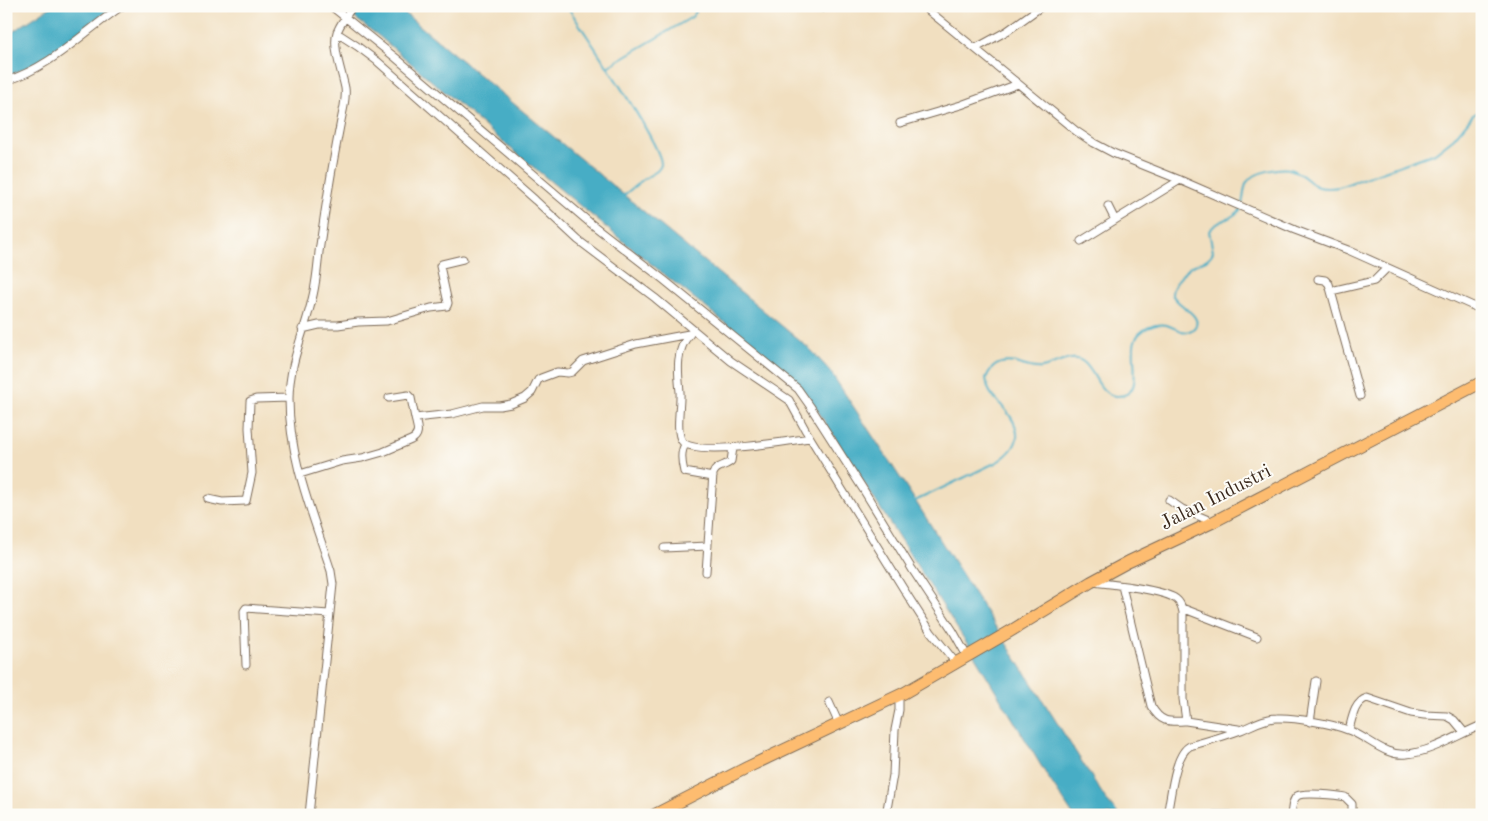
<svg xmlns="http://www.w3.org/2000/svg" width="1488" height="821" viewBox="0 0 1488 821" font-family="'Old Standard TT',serif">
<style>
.water{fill:#46adc5;stroke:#406c72}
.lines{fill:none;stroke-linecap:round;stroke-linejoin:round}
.stream{stroke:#46adc5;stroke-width:2}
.street-casing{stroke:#7b6957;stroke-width:9}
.primary-casing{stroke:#7b6957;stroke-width:13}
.street{stroke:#fff;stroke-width:7}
.primary{stroke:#fdbc70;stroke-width:11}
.labels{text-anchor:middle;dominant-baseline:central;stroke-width:4;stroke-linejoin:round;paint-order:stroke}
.street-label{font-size:20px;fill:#3b2a1e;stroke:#fdfcf7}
</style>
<rect width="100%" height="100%" fill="#fdfcf7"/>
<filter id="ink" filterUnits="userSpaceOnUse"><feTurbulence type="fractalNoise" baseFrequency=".02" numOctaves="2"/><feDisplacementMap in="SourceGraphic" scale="10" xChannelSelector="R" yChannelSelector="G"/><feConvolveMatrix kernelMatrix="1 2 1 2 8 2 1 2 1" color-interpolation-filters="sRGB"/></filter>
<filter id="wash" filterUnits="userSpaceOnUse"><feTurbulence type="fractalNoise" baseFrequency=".0096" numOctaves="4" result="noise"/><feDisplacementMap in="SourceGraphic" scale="20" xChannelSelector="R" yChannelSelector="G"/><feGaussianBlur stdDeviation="1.12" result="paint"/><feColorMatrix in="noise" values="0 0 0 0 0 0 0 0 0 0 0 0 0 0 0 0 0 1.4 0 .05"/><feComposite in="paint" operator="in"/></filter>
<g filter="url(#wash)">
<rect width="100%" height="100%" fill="#f1dfc0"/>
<path class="water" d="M52 6H114C82 31 44 64 6 76V36Z
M339 6H396L811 350 830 371 909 491 1107 801 1119 815H1073L1046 774 968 645 810 399 795 382 749 342 636 252 503 142 380 37Z"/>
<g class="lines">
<path class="stream" d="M567 6C582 29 664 147 661 165 660 168 659 169 657 171 653 174 648 176 644 179 637 184 630 190 623 196
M607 67 692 17 695 12 697 6
M1242 204C1244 197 1243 187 1248 181 1255 172 1282 166 1292 170 1314 179 1309 192 1339 187L1435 153 1454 138 1473 115 1482 110
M915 501 997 462C1022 446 1023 430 1004 408 999 402 992 397 989 390 987 386 987 382 986 378 989 371 993 365 1001 363 1015 359 1028 370 1042 368 1054 366 1071 354 1082 361 1095 369 1098 394 1115 396 1147 398 1129 358 1135 341 1139 329 1155 323 1166 325 1175 327 1186 337 1194 328 1206 316 1173 304 1172 293 1172 289 1175 285 1177 282 1180 277 1184 272 1189 268 1198 262 1209 262 1213 252L1209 231C1216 220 1233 220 1241 209"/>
</g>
</g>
<g filter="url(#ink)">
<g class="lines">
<g class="street-casing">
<path id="street" d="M331 6 396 58 589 222 664 280 798 389 810 406 863 489 912 569 953 631 967 656
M923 6 1076 131 1094 143 1113 153 1180 180 1295 230 1348 250 1482 310
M823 8 827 6
M337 33 357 46 377 61 535 200 578 240 655 298 731 361 789 400 806 431 906 593 931 632 956 663
M976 48 1007 31 1042 6
M6 81C52 67 83 32 122 6
M900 123 961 105 1018 84
M1108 206 1115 220
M1081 241 1180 180
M1318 279 1325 280 1329 284 1360 396
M1331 291 1374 281 1386 269
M302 329 319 325H338L358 322 387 321 431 308 447 306 448 303 440 266 442 264 463 259
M690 334C675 350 678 372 680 392 681 405 675 431 682 441 693 457 790 441 810 438
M389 398 408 395 411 398 415 418
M685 445C680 452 682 464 684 472L713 477
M300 474 342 461 362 458 383 452 411 440C421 435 417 427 415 418L452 414 483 406H500L511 404 525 398 532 392 538 380 541 378 557 372 568 373 572 372 583 361 636 344 689 334
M208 499 222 502 246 501 252 473 249 428 250 401 256 399 289 398
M1169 500 1182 509 1213 522
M664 548 708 546
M706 572 713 474C716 465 725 467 731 461L733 448
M1092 582C1110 584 1163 589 1176 599 1180 602 1182 607 1183 612V699L1186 721 1238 729
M1122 586 1151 706C1161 723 1168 722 1186 721
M1182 608 1257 637
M246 665 244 611 246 608 329 614
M829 702 839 724
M1310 722 1316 681
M1349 730C1352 719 1354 702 1367 698L1411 713 1424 715 1447 716 1454 720 1464 732
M1167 813 1182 815
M309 815 333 584 331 571C313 515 289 459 289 399 289 358 309 324 315 285 317 274 318 263 319 252 326 203 334 154 344 106 345 100 346 94 345 88 342 72 332 47 337 32 341 23 347 14 353 6
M886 815 893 775 895 730 899 710V695
M1167 815C1171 798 1174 754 1190 746 1207 741 1225 736 1241 730 1253 725 1264 718 1277 718 1294 717 1333 724 1348 730 1368 737 1385 757 1407 754 1432 752 1459 734 1482 725
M1214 815H1230
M1291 815C1292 809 1292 800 1297 796 1303 792 1337 795 1345 797L1352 804V815"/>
</g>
<g class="primary-casing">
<path id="primary" d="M654 815 748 767 904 693 1009 632 1091 582 1128 562 1213 522 1482 382"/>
</g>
<use href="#street" class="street"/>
<use href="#primary" class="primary"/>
</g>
</g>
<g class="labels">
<g class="street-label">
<text transform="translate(1216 498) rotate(-27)">Jalan Industri</text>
</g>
</g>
<rect width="1488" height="821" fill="none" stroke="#fdfcf7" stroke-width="25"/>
</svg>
